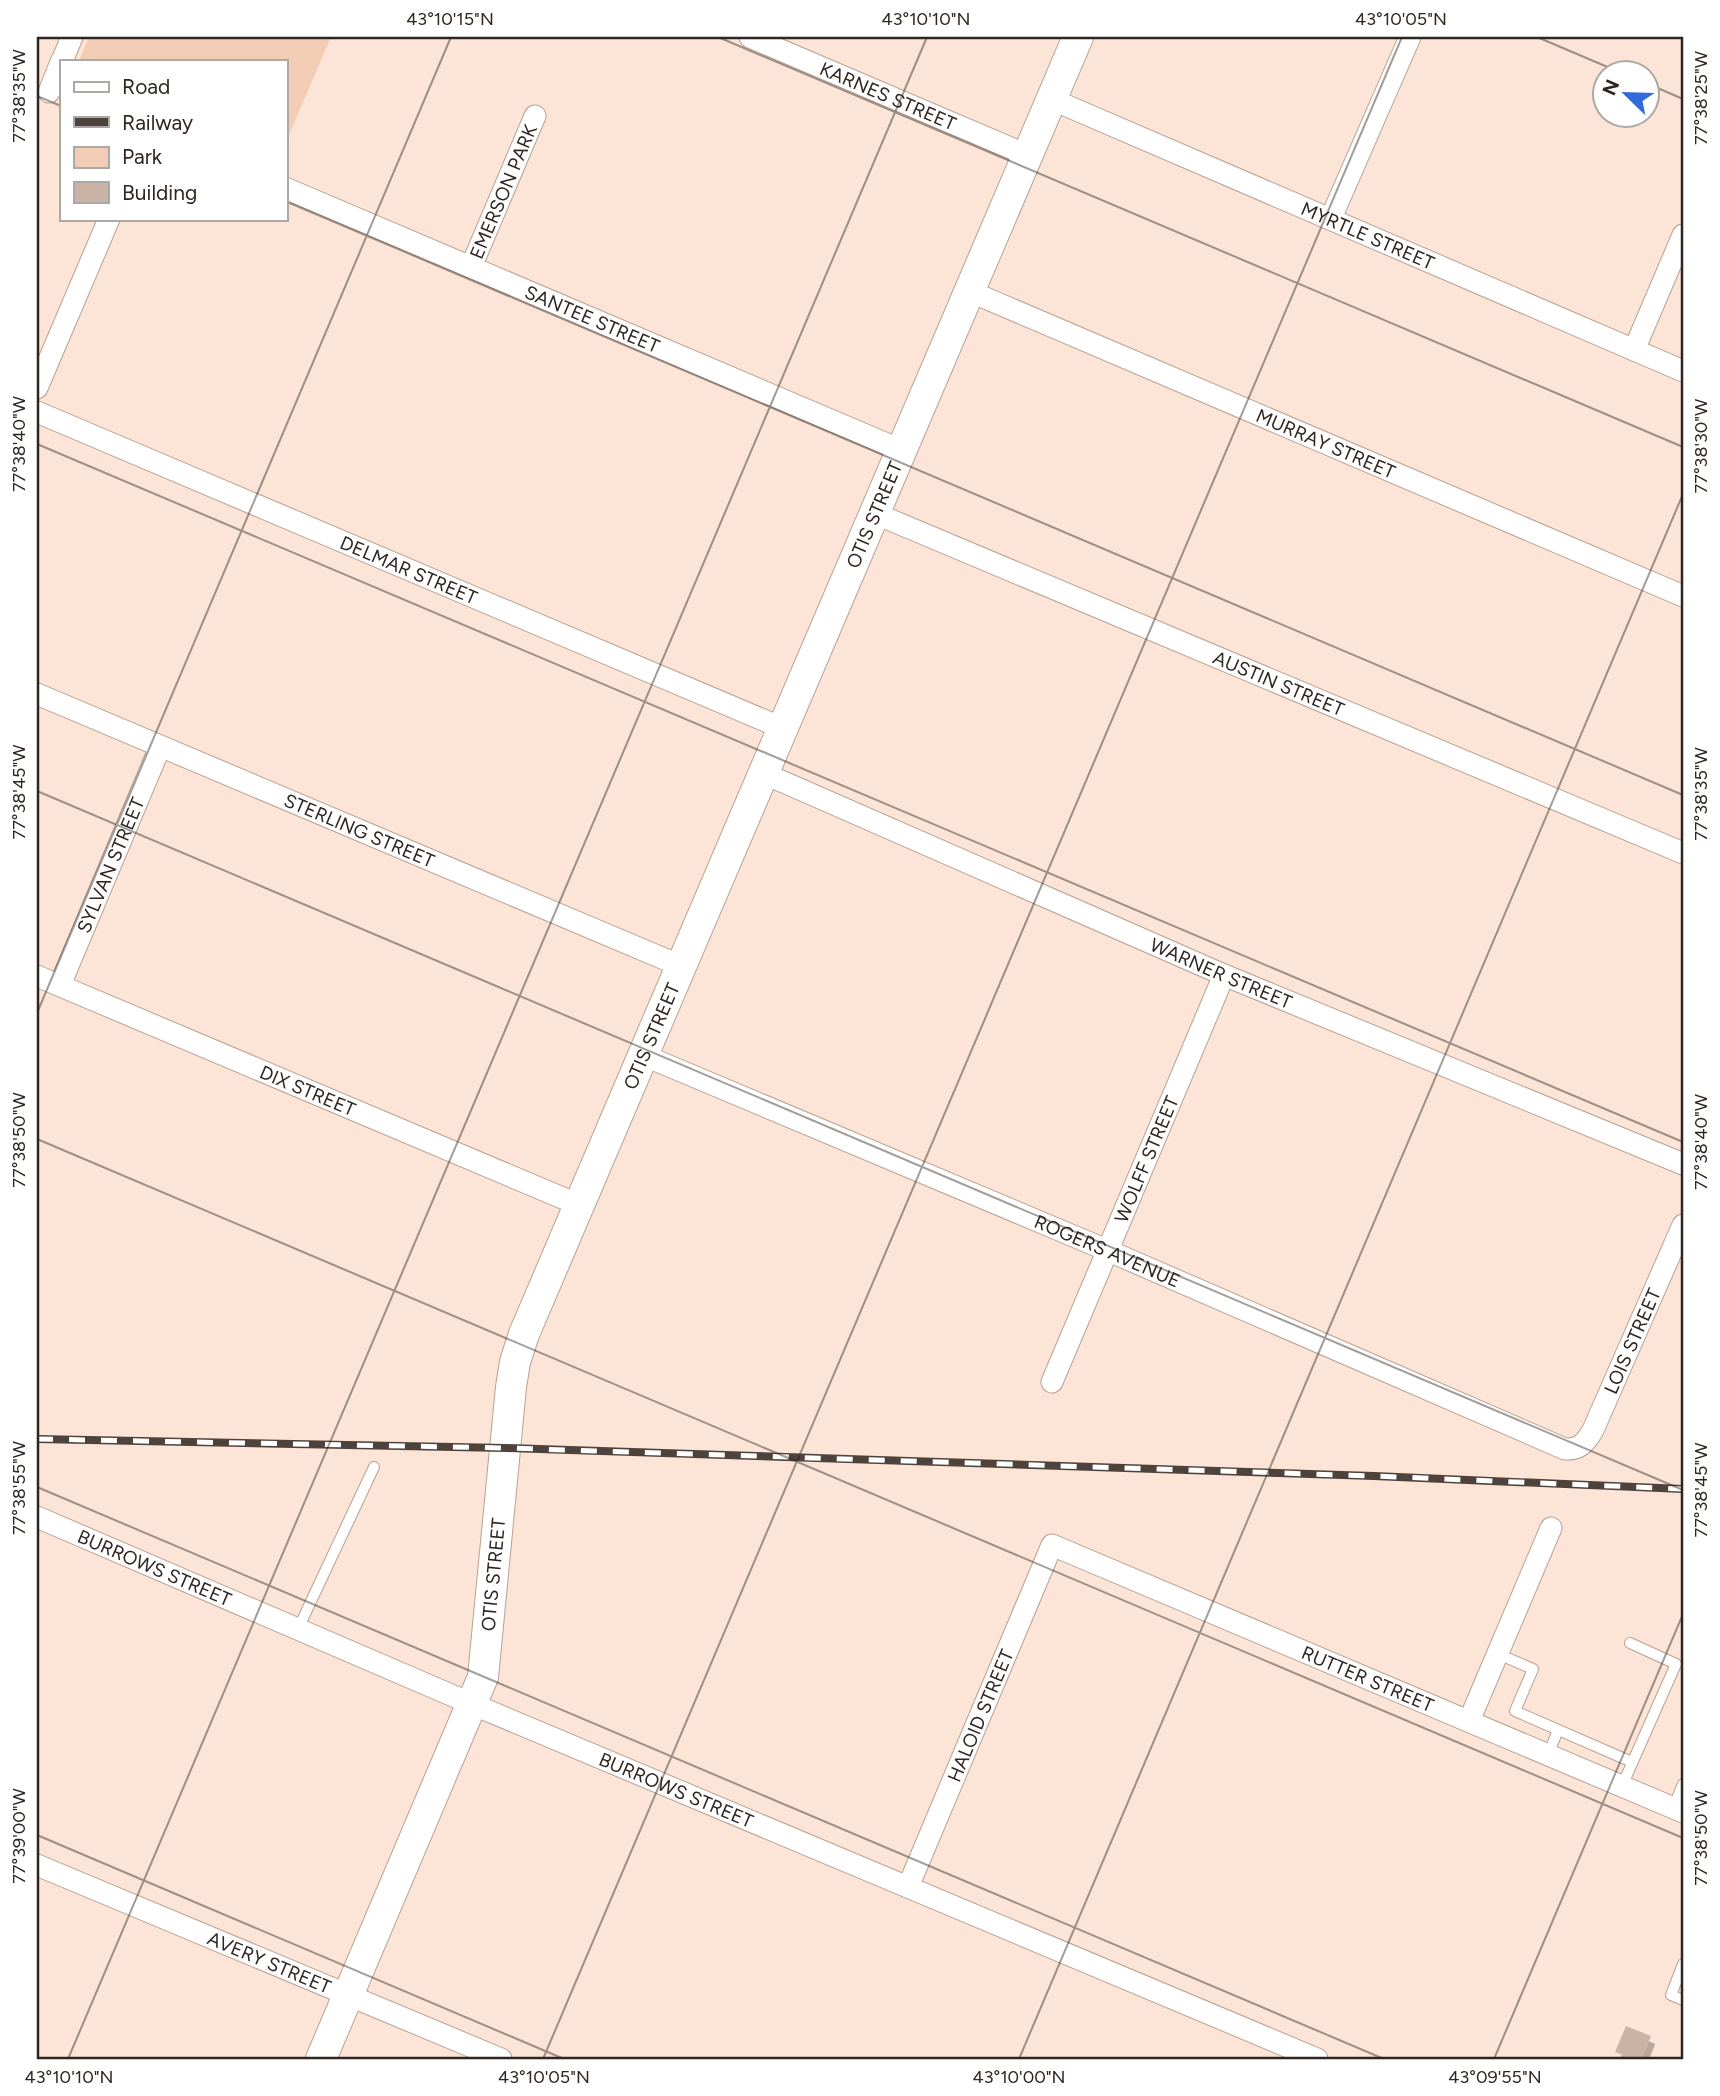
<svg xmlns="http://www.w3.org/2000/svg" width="1720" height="2096" viewBox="0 0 1720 2096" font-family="Figtree,sans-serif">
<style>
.green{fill:#f3ccb5}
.building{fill:#cab3a5;filter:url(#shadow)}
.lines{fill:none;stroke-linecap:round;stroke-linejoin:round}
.lane-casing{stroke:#b8a194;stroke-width:12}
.street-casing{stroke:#b8a194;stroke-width:23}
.secondary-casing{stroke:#b8a194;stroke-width:32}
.lane{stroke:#fff;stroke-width:10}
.street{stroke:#fff;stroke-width:21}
.secondary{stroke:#fff;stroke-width:30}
.rail-casing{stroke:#4d423c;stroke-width:8}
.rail{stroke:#fff;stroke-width:5;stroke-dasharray:16;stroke-linecap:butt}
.ticks{fill:none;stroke:#2f2621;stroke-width:2;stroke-opacity:0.45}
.labels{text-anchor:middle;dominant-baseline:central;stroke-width:5;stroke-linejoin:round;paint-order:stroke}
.street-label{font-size:19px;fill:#2f2621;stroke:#fff}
.neatline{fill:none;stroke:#2f2621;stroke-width:2.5}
.ticks-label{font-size:18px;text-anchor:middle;fill:#2f2621}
</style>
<defs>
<filter id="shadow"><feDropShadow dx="4.5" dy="8" stdDeviation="0" flood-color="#0004"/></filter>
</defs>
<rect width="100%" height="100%" fill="#fce4d6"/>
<path class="green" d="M89 37H331L285 144V61H79Z"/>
<path class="building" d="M1626 2026 1651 2036 1641 2059H1632L1615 2052Z"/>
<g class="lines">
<g class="lane-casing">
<path id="lane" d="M298 1629 374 1467
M1498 1654 1533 1669 1515 1711 1632 1762
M1548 1755 1558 1730
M1622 1786 1676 1664 1630 1643
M1673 1808 1683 1784
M1683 1964 1671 1995 1683 2000"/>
</g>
<g class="street-casing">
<g id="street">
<path id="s1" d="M750 37 1027 155"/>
<path d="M62 61 72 37"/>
<path d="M49 92 61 62"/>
<path id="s2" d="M1051 99 1683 371"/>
<path id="s3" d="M285 188 901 450"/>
<path d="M1331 218 1410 37"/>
<path id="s4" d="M471 267 535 116"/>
<path id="s5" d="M969 291 1683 596"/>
<path d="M1634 350 1683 235"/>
<path d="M37 388 109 219"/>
<path id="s6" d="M37 412 782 728"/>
<path id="s7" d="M874 513 1683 853"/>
<path id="s8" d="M37 694 681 966"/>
<path id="s9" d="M763 773 1224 975 1683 1164"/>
<path id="s10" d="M37 976 579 1205"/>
<path id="s11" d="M60 985 160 747"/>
<path id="s12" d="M643 1055 1109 1251 1565 1449C1580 1450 1586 1442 1593 1430L1683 1225"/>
<path id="s13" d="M1052 1382 1224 975"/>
<path id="s14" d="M37 1517 472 1704 1317 2059"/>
<path d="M1469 1721 1551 1528"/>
<path id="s15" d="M37 1865 501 2059"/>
<path id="s16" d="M908 1887 1052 1545 1683 1812"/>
</g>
</g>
<g class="secondary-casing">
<g id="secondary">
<path id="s17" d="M321 2059 483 1677 511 1387 515 1362 524 1334 1078 37"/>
</g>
</g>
<use href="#lane" class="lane"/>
<use href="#street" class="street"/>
<use href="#secondary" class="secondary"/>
<g class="rail-casing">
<path id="rail" d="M37 1439 506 1448 1374 1476 1683 1489"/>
</g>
<use href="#rail" class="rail"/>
</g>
<path class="ticks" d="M718 37 1683 447M1537 37 1624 74M1646 83 1683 99M37 96 61 106M285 201 1683 795M37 444 1683 1142M37 791 1683 1490M37 1013 451 37M37 1139 1683 1838M37 1487 1384 2059M37 1835 564 2059M68 2059 927 37M543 2059 1402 37M1019 2059 1683 494M1494 2059 1683 1614"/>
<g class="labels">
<g class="street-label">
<text stroke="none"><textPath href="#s1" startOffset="150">KARNES STREET</textPath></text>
<text stroke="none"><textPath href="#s4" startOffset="82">EMERSON PARK</textPath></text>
<text stroke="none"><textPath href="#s2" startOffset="345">MYRTLE STREET</textPath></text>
<text stroke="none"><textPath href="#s3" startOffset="334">SANTEE STREET</textPath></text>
<text stroke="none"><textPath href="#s5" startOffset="388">MURRAY STREET</textPath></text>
<text stroke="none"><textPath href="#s17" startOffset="1652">OTIS STREET</textPath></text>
<text stroke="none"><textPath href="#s6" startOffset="404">DELMAR STREET</textPath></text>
<text stroke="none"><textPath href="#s7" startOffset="439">AUSTIN STREET</textPath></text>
<text stroke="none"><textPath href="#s8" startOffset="350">STERLING STREET</textPath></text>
<text stroke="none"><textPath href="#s11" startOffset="130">SYLVAN STREET</textPath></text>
<text stroke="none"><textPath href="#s9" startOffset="500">WARNER STREET</textPath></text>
<text stroke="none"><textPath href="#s17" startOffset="1085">OTIS STREET</textPath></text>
<text stroke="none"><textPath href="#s10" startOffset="294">DIX STREET</textPath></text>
<text stroke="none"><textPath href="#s13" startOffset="242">WOLFF STREET</textPath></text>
<text stroke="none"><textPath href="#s12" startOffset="504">ROGERS AVENUE</textPath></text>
<text stroke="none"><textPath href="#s12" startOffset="1136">LOIS STREET</textPath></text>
<text stroke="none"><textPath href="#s14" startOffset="128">BURROWS STREET</textPath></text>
<text stroke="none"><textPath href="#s17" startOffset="518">OTIS STREET</textPath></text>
<text stroke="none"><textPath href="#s16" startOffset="714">RUTTER STREET</textPath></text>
<text stroke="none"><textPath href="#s16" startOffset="186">HALOID STREET</textPath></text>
<text stroke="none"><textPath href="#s14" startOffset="695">BURROWS STREET</textPath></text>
<text stroke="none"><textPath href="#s15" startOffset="252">AVERY STREET</textPath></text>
</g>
</g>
<rect width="1720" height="2096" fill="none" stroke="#ffffff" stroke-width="77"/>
<rect x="60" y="60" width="228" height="161" fill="#ffffff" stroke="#aca8a6" stroke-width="2"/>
<rect x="74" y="82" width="35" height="10" fill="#ffffff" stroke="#aca8a6" stroke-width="2"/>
<text x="122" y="94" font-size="21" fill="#2f2621">Road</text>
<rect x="74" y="117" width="35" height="10" fill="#4d423c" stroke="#aca8a6" stroke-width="2"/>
<text x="122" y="130" font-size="21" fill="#2f2621">Railway</text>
<rect x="74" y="147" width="35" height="21" fill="#f3ccb5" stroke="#aca8a6" stroke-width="2"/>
<text x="122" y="164" font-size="21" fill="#2f2621">Park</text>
<rect x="74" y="182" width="35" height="21" fill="#cab3a5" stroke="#aca8a6" stroke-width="2"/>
<text x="122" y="200" font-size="21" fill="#2f2621">Building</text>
<g transform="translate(1626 94) rotate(293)"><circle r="33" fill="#ffffff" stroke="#aca8a6" stroke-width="2"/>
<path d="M0-5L12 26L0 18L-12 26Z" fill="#326ad9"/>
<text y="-10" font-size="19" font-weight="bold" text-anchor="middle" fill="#2f2621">N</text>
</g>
<rect x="38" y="38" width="1644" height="2020" class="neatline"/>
<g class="ticks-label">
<text x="450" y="25">43°10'15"N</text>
<text x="926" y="25">43°10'10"N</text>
<text x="1401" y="25">43°10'05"N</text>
<text transform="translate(19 96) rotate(-90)" y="6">77°38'35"W</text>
<text transform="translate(1701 98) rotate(-90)" y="6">77°38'25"W</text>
<text transform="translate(19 444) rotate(-90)" y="6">77°38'40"W</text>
<text transform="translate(1701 446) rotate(-90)" y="6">77°38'30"W</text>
<text transform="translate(19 792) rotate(-90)" y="6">77°38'45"W</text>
<text transform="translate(1701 794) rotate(-90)" y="6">77°38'35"W</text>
<text transform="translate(19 1140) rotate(-90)" y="6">77°38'50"W</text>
<text transform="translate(1701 1142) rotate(-90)" y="6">77°38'40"W</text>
<text transform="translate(19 1488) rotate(-90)" y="6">77°38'55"W</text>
<text transform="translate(1701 1490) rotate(-90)" y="6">77°38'45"W</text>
<text transform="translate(19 1836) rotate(-90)" y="6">77°39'00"W</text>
<text transform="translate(1701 1838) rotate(-90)" y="6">77°38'50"W</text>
<text x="69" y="2083">43°10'10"N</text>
<text x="544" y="2083">43°10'05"N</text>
<text x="1019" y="2083">43°10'00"N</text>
<text x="1495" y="2083">43°09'55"N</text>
</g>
</svg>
